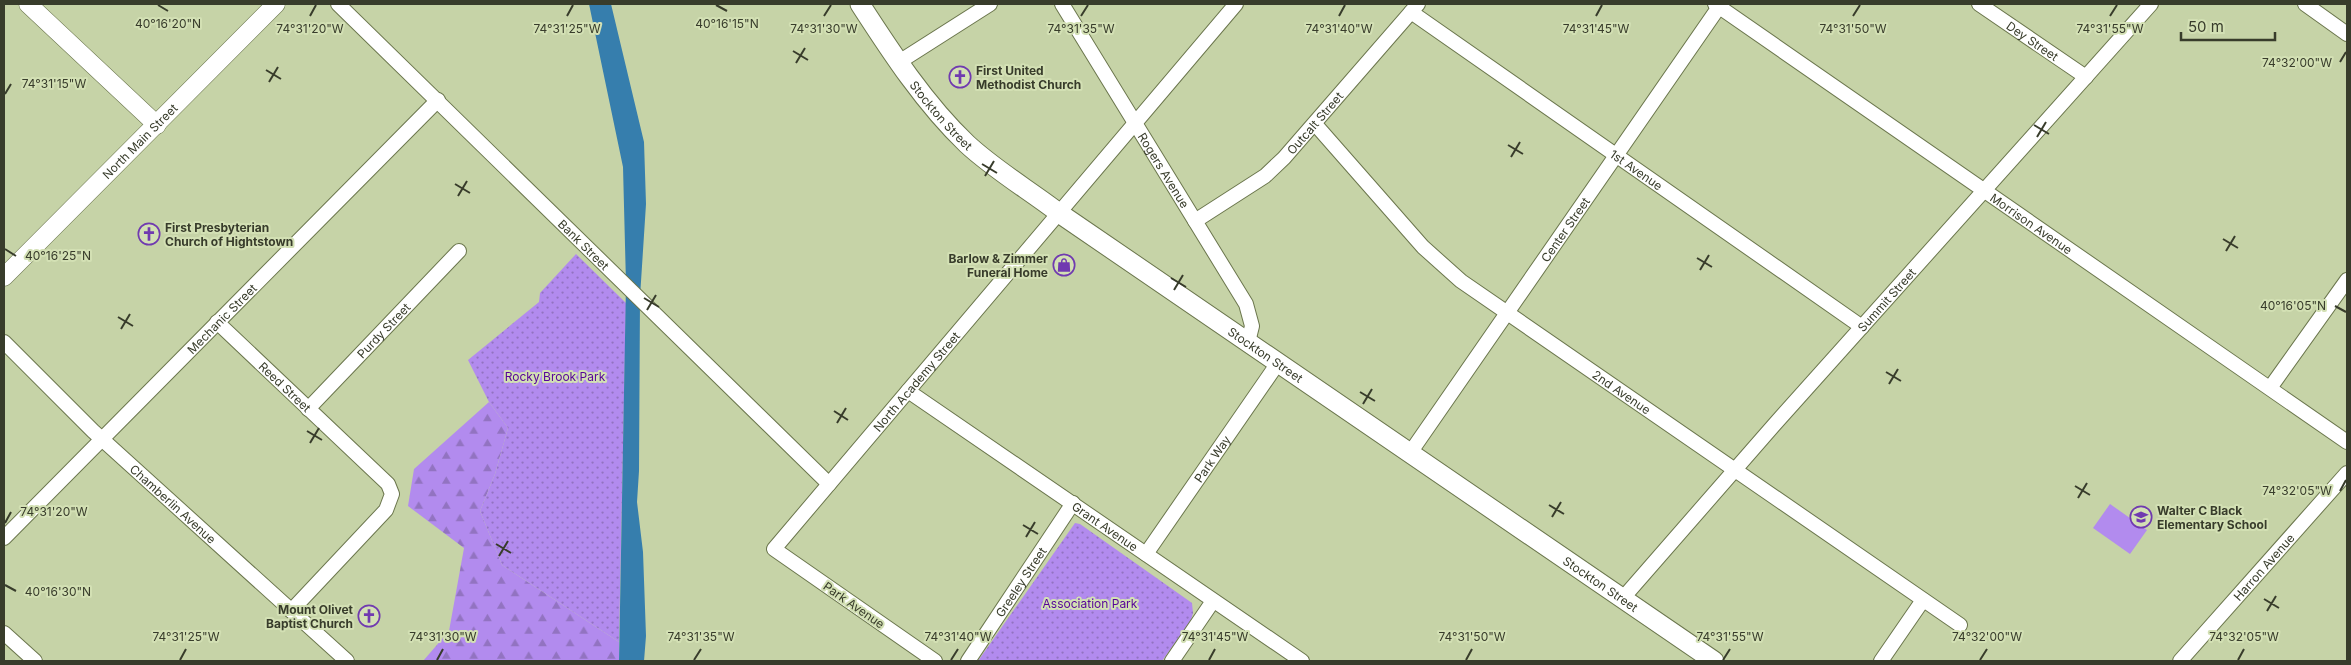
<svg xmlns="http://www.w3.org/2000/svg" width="2351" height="665" viewBox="0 0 2351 665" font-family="Inter,sans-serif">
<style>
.forest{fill:url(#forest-firs)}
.park{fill:url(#park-dots)}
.garden{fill:#b28bee}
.water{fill:#367ead}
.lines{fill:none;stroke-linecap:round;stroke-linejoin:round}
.minor-casing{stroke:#6b764d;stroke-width:16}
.tertiary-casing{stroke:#6b764d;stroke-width:19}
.secondary-casing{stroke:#6b764d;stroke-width:21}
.minor{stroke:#fff;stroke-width:14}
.tertiary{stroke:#fff;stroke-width:18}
.secondary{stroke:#fff;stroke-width:19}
.ticks{fill:none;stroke:#383c2b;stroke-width:2}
.labels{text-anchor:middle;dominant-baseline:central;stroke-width:4;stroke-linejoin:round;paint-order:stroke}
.street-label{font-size:12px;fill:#383c2b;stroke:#d3e0b4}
.poi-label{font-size:12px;font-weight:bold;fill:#383c2b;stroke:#d3e0b4;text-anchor:start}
.park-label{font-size:12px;fill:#570499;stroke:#d3e0b4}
.ticks-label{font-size:12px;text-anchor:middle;fill:#383c2b;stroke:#d3e0b4;stroke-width:4;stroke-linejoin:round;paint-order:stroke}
</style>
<defs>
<pattern id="forest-firs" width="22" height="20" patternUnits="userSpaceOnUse" patternTransform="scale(1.25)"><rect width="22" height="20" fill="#b28bee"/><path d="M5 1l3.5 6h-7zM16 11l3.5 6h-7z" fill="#9273c1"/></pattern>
<pattern id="park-dots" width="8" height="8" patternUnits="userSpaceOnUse" patternTransform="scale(1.25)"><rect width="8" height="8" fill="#b28bee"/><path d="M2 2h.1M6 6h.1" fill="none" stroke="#9273c1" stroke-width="1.8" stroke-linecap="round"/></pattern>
</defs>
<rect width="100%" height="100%" fill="#c6d3a7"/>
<path class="forest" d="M489 402 508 428 495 474 480 511 502 565 619 642V661H423L449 631 464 548 408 506 414 469Z"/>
<path class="park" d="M576 254 626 303 619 642 502 565 480 511 495 474 508 428 489 402 468 360 539 302 540 293Z
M1075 523 1080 524 1192 603 1193 613 1191 620 1162 661H978Z"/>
<path class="garden" d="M2110 504 2147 530 2130 554 2093 528Z"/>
<path class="water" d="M589 4H611L644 142 646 204 640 297 639 471 637 502 643 552 646 636 644 661H619L626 284 623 167Z"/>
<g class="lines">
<g class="minor-casing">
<g id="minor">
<path id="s1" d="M338 4 829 484"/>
<path id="s2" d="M1062 4 1246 304 1252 326 1248 342"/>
<path id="s3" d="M1715 4 2347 442"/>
<path id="s4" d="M1979 4 2086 77"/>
<path d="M2305 4 2347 34"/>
<path id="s5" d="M1411 12 1862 327"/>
<path d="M899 62 990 4"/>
<path id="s6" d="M1315 124 1423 247 1461 281 1960 625"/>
<path id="s7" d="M1195 221 1265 176 1284 158 1418 4"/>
<path id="s8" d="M217 322 388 484 392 494 386 510 291 611"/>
<path id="s9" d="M4 342 93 431 347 661"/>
<path d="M2270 388 2347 280"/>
<path id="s10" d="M908 391 1302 661"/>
<path id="s11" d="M308 409 459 251"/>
<path id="s12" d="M1410 453 1721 4"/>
<path id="s13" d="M4 538 438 100"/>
<path id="s14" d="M1146 554 1278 363"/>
<path id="s15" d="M1623 598 1774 425 2151 4"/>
<path d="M4 633 35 661"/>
<path id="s16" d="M935 661 774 549 1236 4"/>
<path id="s17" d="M968 661 1073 503"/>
<path d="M1172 661 1213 601"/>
<path d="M1881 661 1923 600"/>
<path id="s18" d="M2180 661 2347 473"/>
</g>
</g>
<g class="tertiary-casing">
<g id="tertiary">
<path d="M28 4 157 125"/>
<path id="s19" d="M4 277 276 4"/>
</g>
</g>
<g class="secondary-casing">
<g id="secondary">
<path id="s20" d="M860 4C891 52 925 104 967 144 995 170 1029 190 1059 213L1714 661"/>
</g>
</g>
<use href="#minor" class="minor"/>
<use href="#tertiary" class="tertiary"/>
<use href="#secondary" class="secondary"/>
</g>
<path class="ticks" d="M158 5 168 11M716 5 727 11M310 16 316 5M567 16 573 5M824 16 831 5M1081 16 1088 5M1339 16 1345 5M1596 16 1602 5M1853 16 1860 5M2110 16 2117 5M793 51 808 60M2340 62 2346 52M796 63 805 48M266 70 281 79M269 82 278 67M5 94 11 84M2034 125 2049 134M2037 137 2046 122M1508 145 1523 154M1511 157 1520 142M982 164 997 173M985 176 994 161M455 184 470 193M458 196 467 181M2223 239 2238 248M5 249 16 256M2226 251 2235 236M1697 258 1712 267M1700 270 1709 255M1171 278 1186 287M1174 290 1183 275M644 298 659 307M2335 306 2346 312M647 310 656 295M118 317 133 326M121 329 130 314M1886 372 1901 381M1889 384 1898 369M1360 392 1375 401M1363 404 1372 389M834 411 848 420M837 423 846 408M307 431 322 440M310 443 319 428M2075 486 2090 495M2340 491 2346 480M2078 498 2087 483M1549 505 1564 514M1552 517 1561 502M5 523 11 512M1023 525 1038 534M1026 537 1035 522M496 544 511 553M499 556 508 541M5 585 16 591M2264 599 2279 608M2267 611 2276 596M180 660 186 649M437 660 443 649M694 660 701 649M951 660 958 649M1209 660 1215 649M1466 660 1472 649M1723 660 1730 649M1980 660 1987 649M2238 660 2244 649"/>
<defs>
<g id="church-ring" transform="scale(1.125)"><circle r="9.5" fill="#d3e0b4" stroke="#703ab0" stroke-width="1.5"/><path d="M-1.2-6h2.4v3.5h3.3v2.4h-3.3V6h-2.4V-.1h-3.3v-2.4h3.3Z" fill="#703ab0"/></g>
<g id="shop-ring" transform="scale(1.125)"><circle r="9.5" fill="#d3e0b4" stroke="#703ab0" stroke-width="1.5"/><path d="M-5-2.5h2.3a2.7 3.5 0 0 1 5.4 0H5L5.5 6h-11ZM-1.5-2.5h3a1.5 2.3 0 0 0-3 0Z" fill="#703ab0"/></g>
<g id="school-ring" transform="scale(1.125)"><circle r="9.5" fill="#d3e0b4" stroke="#703ab0" stroke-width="1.5"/><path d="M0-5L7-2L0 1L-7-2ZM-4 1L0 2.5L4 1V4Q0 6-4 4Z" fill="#703ab0"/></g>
</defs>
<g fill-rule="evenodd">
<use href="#church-ring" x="960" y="77"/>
<use href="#church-ring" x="149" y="234"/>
<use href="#shop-ring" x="1064" y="265"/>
<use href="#school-ring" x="2141" y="517"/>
<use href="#church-ring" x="369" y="616"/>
</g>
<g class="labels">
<g class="street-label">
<text stroke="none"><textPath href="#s4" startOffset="65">Dey Street</textPath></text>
<text stroke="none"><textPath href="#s20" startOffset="138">Stockton Street</textPath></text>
<text stroke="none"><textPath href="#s7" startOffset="156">Outcalt Street</textPath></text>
<text stroke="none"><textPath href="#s19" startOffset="192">North Main Street</textPath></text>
<text stroke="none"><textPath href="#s5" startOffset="275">1st Avenue</textPath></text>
<text stroke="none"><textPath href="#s2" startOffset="195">Rogers Avenue</textPath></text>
<text stroke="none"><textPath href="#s3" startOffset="385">Morrison Avenue</textPath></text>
<text stroke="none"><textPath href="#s12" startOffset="272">Center Street</textPath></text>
<text stroke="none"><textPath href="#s1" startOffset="344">Bank Street</textPath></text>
<text stroke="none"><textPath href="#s15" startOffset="398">Summit Street</textPath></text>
<text stroke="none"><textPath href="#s13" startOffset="309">Mechanic Street</textPath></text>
<text stroke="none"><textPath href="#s11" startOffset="109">Purdy Street</textPath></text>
<text stroke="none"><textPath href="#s20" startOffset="542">Stockton Street</textPath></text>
<text stroke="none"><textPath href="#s16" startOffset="416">North Academy Street</textPath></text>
<text stroke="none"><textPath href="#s8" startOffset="94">Reed Street</textPath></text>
<text stroke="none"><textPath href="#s6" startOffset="410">2nd Avenue</textPath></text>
<text stroke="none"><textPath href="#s14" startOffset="116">Park Way</textPath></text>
<text stroke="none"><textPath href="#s9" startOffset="234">Chamberlin Avenue</textPath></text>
<text stroke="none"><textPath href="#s10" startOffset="239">Grant Avenue</textPath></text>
<text stroke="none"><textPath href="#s18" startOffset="126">Harron Avenue</textPath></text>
<text stroke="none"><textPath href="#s17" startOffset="95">Greeley Street</textPath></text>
<text stroke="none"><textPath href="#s20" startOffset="948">Stockton Street</textPath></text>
<text transform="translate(854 605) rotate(35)">Park Avenue</text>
</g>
<g class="poi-label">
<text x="976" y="70">First United<tspan x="976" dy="14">Methodist Church</tspan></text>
<text x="165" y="227">First Presbyterian<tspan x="165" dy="14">Church of Hightstown</tspan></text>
<text x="1048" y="258" text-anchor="end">Barlow &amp; Zimmer<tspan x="1048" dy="14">Funeral Home</tspan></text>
<text x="2157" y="510">Walter C Black<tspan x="2157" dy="14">Elementary School</tspan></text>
<text x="353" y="609" text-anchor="end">Mount Olivet<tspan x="353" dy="14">Baptist Church</tspan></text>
</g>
<g class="park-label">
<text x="555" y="376">Rocky Brook Park</text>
<text x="1090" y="603">Association Park</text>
</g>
</g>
<g class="ticks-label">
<text x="168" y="28">40°16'20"N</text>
<text x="727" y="28">40°16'15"N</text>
<text x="310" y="33">74°31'20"W</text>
<text x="1853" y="33">74°31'50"W</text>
<text x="567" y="33">74°31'25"W</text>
<text x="824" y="33">74°31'30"W</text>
<text x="1081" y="33">74°31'35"W</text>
<text x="1339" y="33">74°31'40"W</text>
<text x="1596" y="33">74°31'45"W</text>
<text x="2110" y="33">74°31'55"W</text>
<text x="2297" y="67">74°32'00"W</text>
<text x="54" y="88">74°31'15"W</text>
<text x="58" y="260">40°16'25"N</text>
<text x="2293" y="310">40°16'05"N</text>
<text x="2297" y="495">74°32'05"W</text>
<text x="54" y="516">74°31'20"W</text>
<text x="58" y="596">40°16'30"N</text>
<text x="186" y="641">74°31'25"W</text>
<text x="443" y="641">74°31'30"W</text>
<text x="701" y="641">74°31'35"W</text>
<text x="958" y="641">74°31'40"W</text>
<text x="1215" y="641">74°31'45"W</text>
<text x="1472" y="641">74°31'50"W</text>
<text x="1730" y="641">74°31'55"W</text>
<text x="1987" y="641">74°32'00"W</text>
<text x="2244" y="641">74°32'05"W</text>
</g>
<rect width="2351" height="665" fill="none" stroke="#383c2b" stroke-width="10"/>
<path d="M2181 32v8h94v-8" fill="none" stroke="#383c2b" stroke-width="2.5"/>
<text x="2188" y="32" font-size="15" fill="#383c2b" stroke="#d3e0b4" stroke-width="4" paint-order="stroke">50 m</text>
</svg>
